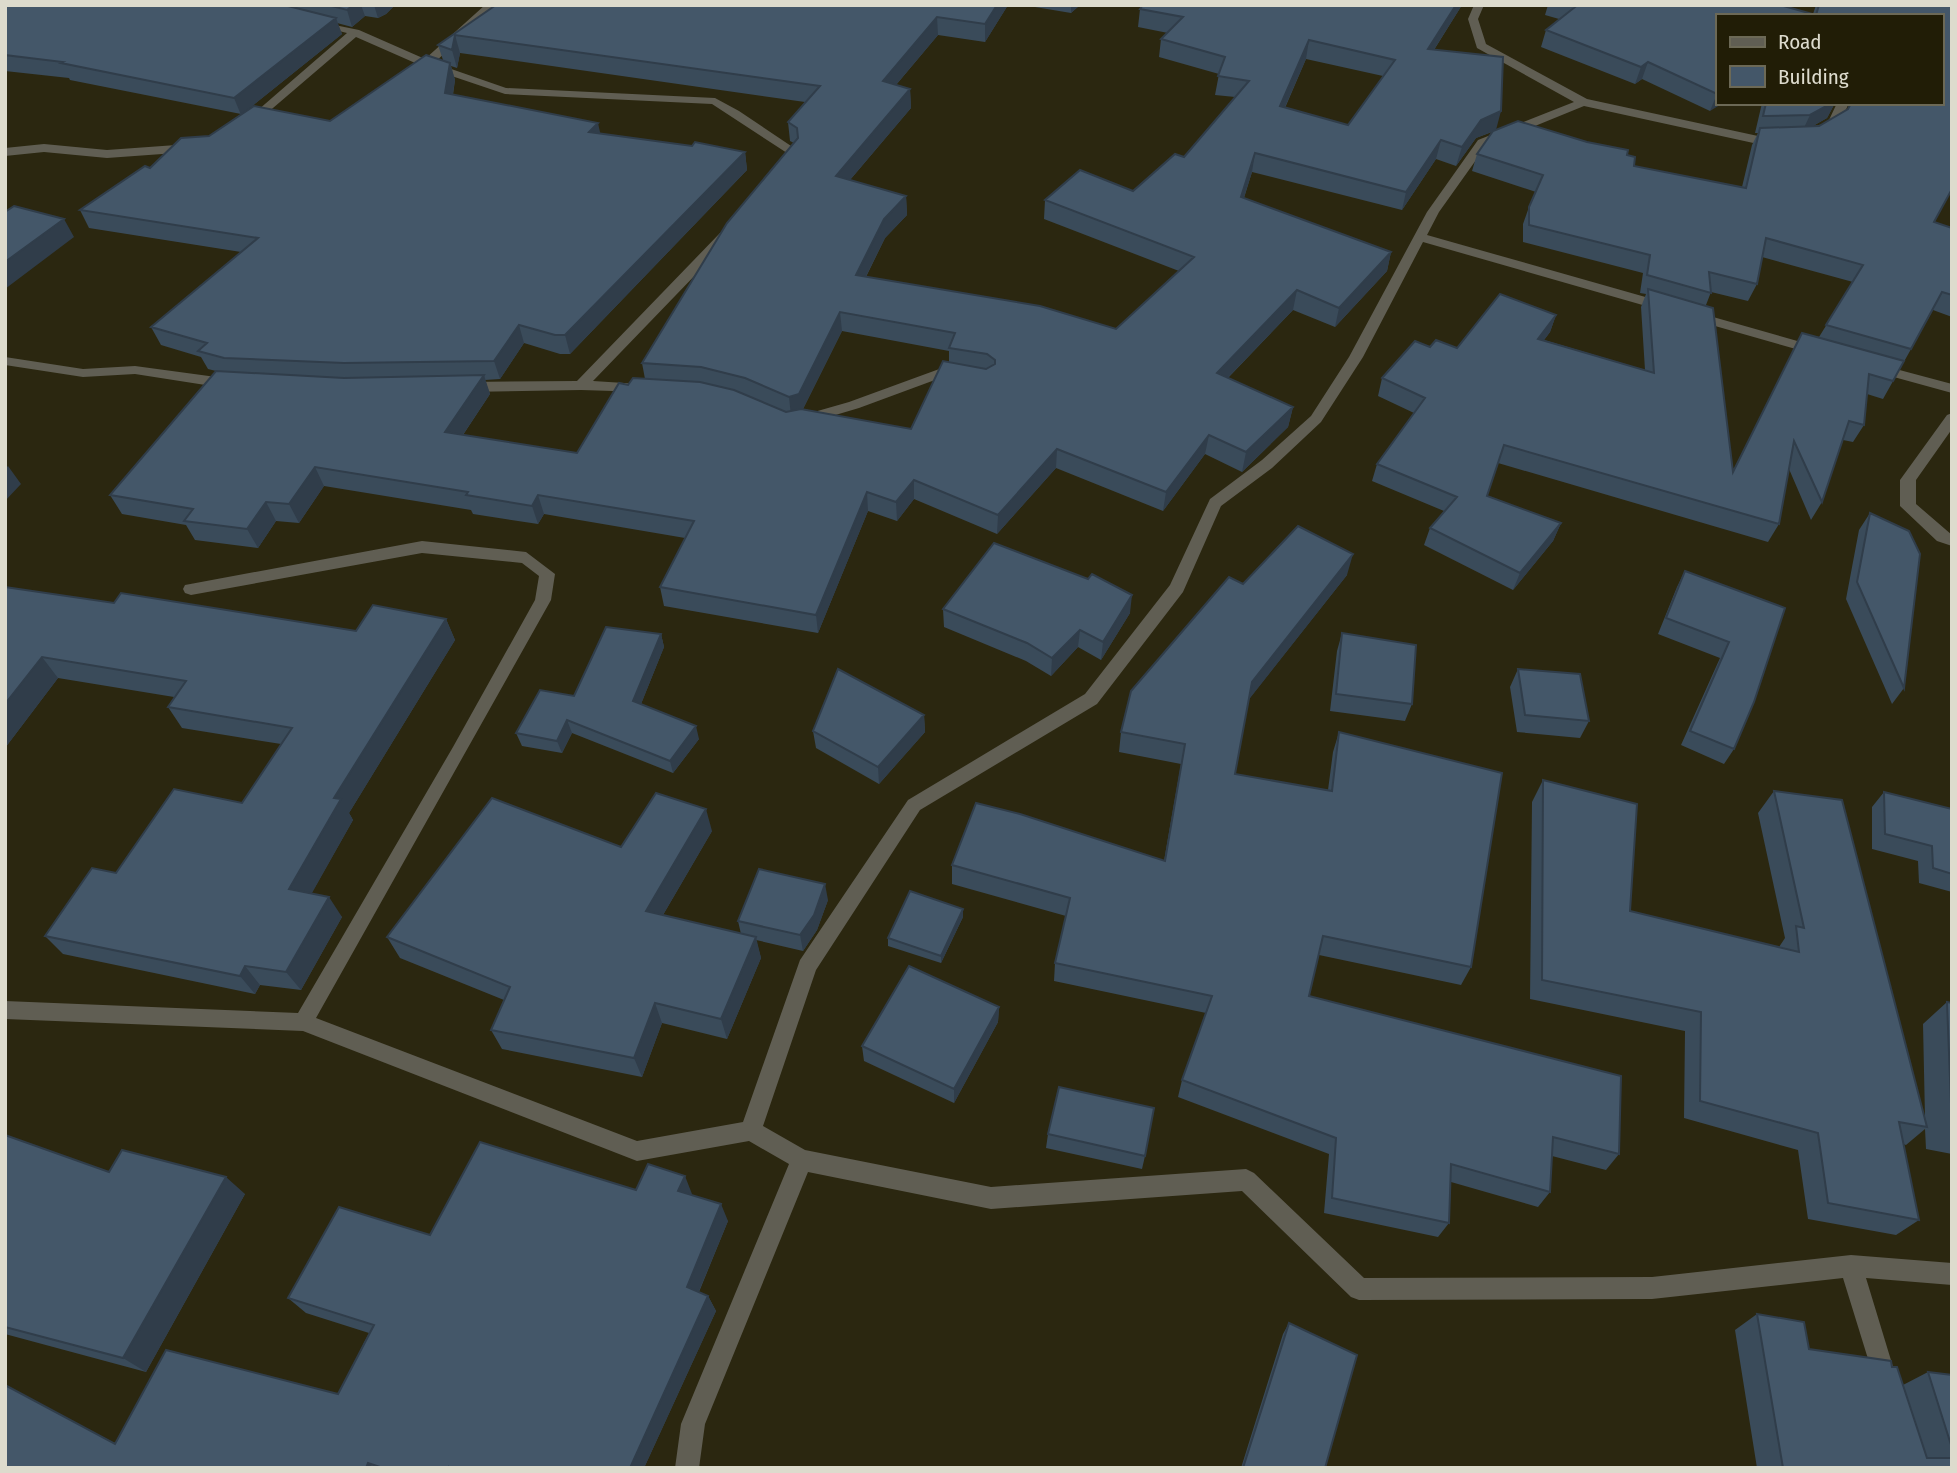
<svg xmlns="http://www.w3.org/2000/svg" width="1957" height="1473" viewBox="0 0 1957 1473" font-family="'Fira Sans Condensed',sans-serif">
	<rect width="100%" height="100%" fill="#2b2710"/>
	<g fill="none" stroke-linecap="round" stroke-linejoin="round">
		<!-- minor -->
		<path fill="#605e53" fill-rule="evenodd" d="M485 5H497L434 63 506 88 715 98 739 111 800 152 786 169H778L776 166 787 153 712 104 505 94 422 66 356 37 253 125 243 123 347 33 315 25V21L359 30 425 59Z
			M1474 5H1484L1478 19 1486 44 1587 99 1758 136 1778 135 1784 139 1778 143 1758 144 1584 106 1486 146 1439 212 1427 235 1670 304V310H1660L1423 242 1363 357 1321 422 1272 468 1221 506 1183 592 1097 704 920 810 816 970 763 1126 805 1150 991 1187 1246 1169 1254 1173 1364 1278 1652 1277 1851 1255 1952 1263V1285L1866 1278 1897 1380 1893 1388 1885 1392 1877 1388 1843 1278 1652 1299 1359 1300 1351 1297 1242 1191 991 1209 808 1172 705 1424 699 1468H675L681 1424 789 1164 749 1141 637 1161 303 1031 5 1019V1001L298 1013 453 747 535 600 539 576 522 563 422 553 191 595 185 593 183 589 185 585 422 541 526 552 555 574 551 600 316 1018 637 1141 743 1122 800 960 908 800 1085 694 1170 585 1210 499 1262 460 1311 416 1349 357 1427 212 1478 140 1574 102 1477 48 1468 19Z
			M1837 103H1849C1842 118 1836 133 1818 132L1816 129 1829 120Z
			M44 144 107 150 190 144 196 148 190 152 107 158 44 152 5 156V148Z
			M725 232 730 233V239L593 381 640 384 647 389 645 392 581 390 465 392 458 387 465 382 577 381 720 233Z
			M1692 311 1822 348 1824 351 1817 355 1687 318 1685 315Z
			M5 357 83 369 135 366 231 379 238 384 231 389 135 374 83 377 5 365Z
			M1877 364 1952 384V393L1872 371 1870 368Z
			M942 368 963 372 965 375 958 379 943 377 859 408 805 424 798 419 800 416 849 402Z
			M1952 413V429L1916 480V504L1952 535V546L1937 541 1900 506V480L1947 415Z"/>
	</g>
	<!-- wall -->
	<path fill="#3a4b5a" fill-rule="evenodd" d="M5 5H395L386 14 378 18 365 16 352 27 337 23 342 34 246 111 330 121 443 60 438 45 496 5H1008L985 42 938 35 896 85 910 89 911 108 850 180 906 196 907 215 885 238 866 277 1116 329 1179 271 1044 219 1045 200 1133 191 1184 157 1235 97 1215 95 1219 74 1159 57 1161 39 1168 33 1138 27 1140 9 1462 5 1434 50 1496 130 1627 155 1634 166 1742 187 1752 145 1758 133H1755L1762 103H1835L1827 118 1813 126 1941 103 1717 16V103L1710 111 1642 79 1635 84 1541 47 1546 30 1559 19 1545 15 1548 5H1780L1813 14 1816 5H1952L1934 222 1952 228V317L1933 310 1883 399 1867 394 1864 425 1853 442 1843 440 1822 502 1811 520 1789 469 1779 524 1768 542 1498 463 1487 496 1561 523 1553 541 1513 590 1424 545 1430 528 1444 511 1372 481 1377 464 1414 413 1378 396 1382 378 1430 347 1457 348 1556 315 1550 332 1544 340 1645 370 1641 307 1646 294 1640 293 1643 273 1523 242V224L1529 207 1536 192 1472 171 1477 154 1492 132 1476 138 1456 166 1436 159 1402 210 1252 172 1244 198 1391 252 1387 271 1335 327 1293 310 1228 378 1293 407 1288 427 1242 472 1205 454 1163 511 1056 468 997 534 914 499 897 521 868 511 818 633 664 606 660 587 685 538 544 514 538 524 473 514 471 510 324 486 299 523 276 521 258 548 195 540 186 525 122 514 110 495 216 371 208 369 201 357 161 345 151 327 241 252 89 228 80 210 150 168 209 136 241 114 70 80 69 78 5 71ZM460 53 805 102 788 122 790 141 794 143 642 363 645 379 628 385 577 453 463 435 490 394 485 380 500 379 524 343 560 354H570L747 170 745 152 692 146 601 134 453 95 455 80 451 66 457 68ZM1306 59 1383 76 1348 125 1285 108ZM1762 257 1853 282 1819 337 1802 333 1733 471 1706 305 1711 292 1748 301 1757 284ZM842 331 949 351V362L911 429 803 409Z
		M1023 5H1080L1071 13Z
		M1870 513 1904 688 1892 704 1846 599 1859 530Z
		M1685 571 1785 608 1734 749 1724 764 1681 745 1720 658 1658 634 1677 587Z
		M1347 575 1248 700 1235 774 1328 790 1333 752 1339 732 1471 967 1461 985 1319 955 1309 996 1619 1154 1606 1170 1552 1156 1550 1192 1538 1207 1451 1182 1449 1223 1438 1237 1324 1213 1329 1154 1178 1097 1182 1080 1206 1013 1054 981 1055 963 1066 916 952 884V865L1164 861 1181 764 1119 752 1121 732 1243 584Z
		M5 587 114 603 356 631 446 619 455 640 349 813 353 820 311 894 342 917 301 990 260 985 255 994 63 954 45 936 116 873 242 803 281 744 182 728 168 707 174 697 58 678 5 748Z
		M943 609 1130 613 1101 660 1078 647 1051 676 1026 661 944 627Z
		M1342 633 1412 704 1405 721 1330 711 1337 651Z
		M661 634 664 647 641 704 699 739 673 773 572 733 562 753 522 746 516 733 574 696Z
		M1518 669 1589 721 1580 738 1517 732 1510 687Z
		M924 715 925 732 879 784 816 748 813 731Z
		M1543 780 1630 911 1779 947 1785 938 1758 813 1774 791 1925 1118 1923 1024 1947 1002 1952 1003V1154L1926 1149 1925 1129 1906 1145 1903 1144 1919 1220 1896 1235 1808 1219 1798 1150 1684 1118 1685 1031 1530 999 1532 802Z
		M1884 792 1952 809V892L1919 883 1918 861 1872 849V807Z
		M712 831 663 915 741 934 738 921 828 900 817 930 803 951 756 940 761 958 727 1039 662 1023 642 1077 502 1049 491 1030 504 1000 400 958 387 937 621 847Z
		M963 917 941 963 888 946V938Z
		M999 1007 998 1022 954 1103 864 1061 862 1046Z
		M1048 1134 1145 1156 1142 1169 1046 1148Z
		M5 1135 109 1172 245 1194 146 1372 5 1334Z
		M636 1190 692 1194V1195L728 1221 699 1292 708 1296 716 1311 644 1468H5V1385L116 1444 338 1394 369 1333 306 1313 288 1298 430 1235Z
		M1757 1314 1809 1349 1892 1367 1903 1385 1928 1372 1952 1375V1468H1757L1735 1330Z
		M1289 1323 1325 1468H1241L1283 1334Z"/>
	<!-- shaded-wall -->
	<path fill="#303d4a" d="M353 5H361L365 16 352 27 347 10Z
		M374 5H395L386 14 378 18Z
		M997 5H1008L985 42V24Z
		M1071 5H1080L1071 13Z
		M1456 5H1462L1423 67 1428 49Z
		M937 17 938 35 884 99 883 81Z
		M336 18 342 34 241 115 234 98Z
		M455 35 460 53 457 68 452 50Z
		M1309 40 1306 59 1277 125 1280 106Z
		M1648 62 1642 79 1635 84 1641 67Z
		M450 63 455 80 450 111 445 93Z
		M910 89 911 108 838 194 836 176Z
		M1717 94V103H1723L1710 111Z
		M1832 103H1835L1827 118 1802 132 1810 115Z
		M1501 111 1496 130 1476 138 1456 166 1462 147 1481 120Z
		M598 123 602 141 589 132Z
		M1441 140 1436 159 1402 210 1406 192Z
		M745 152 747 170 570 354 565 335Z
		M1255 153 1252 172 1238 216 1241 197Z
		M906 196 907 215 885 238 857 294 856 275 884 219Z
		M64 219 74 237 5 289V262Z
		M1391 252 1387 271 1335 327 1339 308Z
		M1297 290 1293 310 1214 392 1217 373Z
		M840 312 842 331 801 413 791 416 789 397Z
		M1556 315 1550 332 1532 356 1538 339Z
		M519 325 524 343 500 379 494 361Z
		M484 375 490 394 452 451 445 432Z
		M1293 407 1288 427 1242 472 1246 452Z
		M1209 435 1205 454 1163 511 1166 492Z
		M1057 449 1056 468 997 534 998 515Z
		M8 466 21 484 5 501V469Z
		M315 467 324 486 299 523 289 504Z
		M914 480V499L897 521 896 502Z
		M867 492 868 511 818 633 816 615Z
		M538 495 544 514 538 524 532 506Z
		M266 502 276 521 258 548 247 529Z
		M1561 523 1553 541 1513 590 1520 573Z
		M1353 554 1347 575 1247 702 1252 682Z
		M1132 595 1130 613 1101 660 1103 642Z
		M446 619 455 640 349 813 353 820 303 909 289 889 334 798Z
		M1080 630 1078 647 1051 676 1052 658Z
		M661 634 664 647 637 714 633 701Z
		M42 657 58 678 5 748V704Z
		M924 715 925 732 879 784 878 767Z
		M567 720 572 733 562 753 557 741Z
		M696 726 699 739 673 773 670 761Z
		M706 809 712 831 653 932 646 911Z
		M825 884 828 900 817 930 803 951 800 935Z
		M329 897 342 917 301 990 286 972Z
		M963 909V917L941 963V956Z
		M756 937 761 958 727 1039 721 1019Z
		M245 966 260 985 255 994 240 976Z
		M655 1003 662 1023 642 1077 634 1058Z
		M999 1007 998 1022 954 1103V1089Z
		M685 1176 692 1194 686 1208 678 1191Z
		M226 1177 245 1194 146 1372 123 1358Z
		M721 1204 728 1221 694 1303 687 1287Z
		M708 1296 716 1311 644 1468H630Z
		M5 1385 139 1456 115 1444Z
		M368 1463 375 1468H366Z"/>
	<!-- building -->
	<path fill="#445769" stroke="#303d4a" stroke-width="2" fill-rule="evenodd" d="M5 5H284L336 18 234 98 61 63 63 62 5 55Z
		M328 5H353L347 10Z
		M496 5H997L985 24 937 17 883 81 910 89 836 176 906 196 884 219 856 275 1040 306 1116 329 1194 257 1045 200 1080 170 1133 191 1175 154 1184 157 1249 81 1218 76 1225 57 1161 39 1183 17 1140 9 1143 5H1456L1428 49 1503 57 1501 111 1481 120 1462 147 1441 140 1406 192 1255 153 1241 197 1391 252 1339 308 1297 290 1217 373 1293 407 1246 452 1209 435 1166 492 1057 449 998 515 914 480 896 502 867 492 816 615 660 587 694 521 538 495 532 506 466 495 468 492 315 467 289 504 266 502 247 529 184 521 193 509 110 495 216 371 344 378 484 375 445 432 577 453 619 383 628 385 633 378 700 382 734 390 786 412 801 409 911 429 943 361 986 369 995 364V360L987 354 949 348 955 333 840 312 799 394 789 397 745 378 701 367 642 363 727 223 798 138 797 128 788 122 820 86 455 35 452 50 438 45ZM1309 40 1395 60 1348 125 1280 106Z
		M1571 5H1780L1816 15 1819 5H1952V189L1934 222 1952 228V295L1942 292 1911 349 1826 325 1863 265 1766 238 1757 284 1709 272 1711 293 1647 275 1650 255 1529 225V207L1543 175 1477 154 1493 131 1518 121 1587 142 1628 150 1627 155 1635 157 1634 166 1746 188 1760 128 1819 126 1848 109 1851 103H1941V16H1717V94L1648 62 1641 67 1546 30 1575 7Z
		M426 55 450 63 445 93 598 123 589 132 692 146 695 142 745 152 565 335H555L519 325 494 361 344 363 224 358 198 351 207 343 151 327 258 238 80 210 145 166 150 168 181 138 209 136 254 106 330 121Z
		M1766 103H1832L1810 115 1766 116H1763Z
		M14 206 64 219 5 262V212Z
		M1648 289 1713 308 1733 472 1802 333 1904 361 1893 381 1869 374 1864 425 1849 421 1822 502 1794 441 1779 524 1504 445 1487 496 1561 523 1520 573 1430 528 1457 497 1377 464 1425 398 1382 378 1415 341 1430 347 1436 340 1457 348 1500 294 1556 315 1538 339 1654 373Z
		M1870 513 1909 531 1920 554 1904 688 1857 582Z
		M1298 526 1353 554 1252 682 1235 774 1332 791 1339 732 1502 773 1471 967 1323 936 1309 996 1621 1076 1619 1154 1553 1137 1550 1192 1451 1164 1449 1223 1332 1198 1336 1138 1182 1080 1212 996 1055 963 1070 898 952 865 976 803 1020 814 1165 861 1185 744 1121 732 1131 691 1229 577 1243 584Z
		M994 543 1088 579 1092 574 1132 595 1103 642 1080 630 1052 658 1027 643 943 609Z
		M1685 571 1785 608 1754 702 1734 749 1690 731 1729 642 1666 618Z
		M5 587 114 603 121 593 356 631 373 605 446 619 334 798 341 799 289 889 329 897 286 972 245 966 240 976 45 936 92 868 116 873 174 789 242 803 292 728 168 707 186 681 42 657 5 704Z
		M606 627 661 634 633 701 696 726 670 761 567 720 557 741 516 733 540 690 574 696Z
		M1342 633 1416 645 1412 704 1336 694Z
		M838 669 924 715 878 767 813 731Z
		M1518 669 1580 674 1589 721 1525 715Z
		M1543 780 1637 804 1630 911 1799 952 1796 926 1804 928 1774 791 1842 800 1927 1127 1899 1122 1919 1220 1828 1203 1818 1133 1700 1101 1701 1012 1542 980Z
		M1884 792 1952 809V874L1933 868 1932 846 1885 834Z
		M656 793 706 809 646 911 756 937 721 1019 655 1003 634 1058 491 1030 510 987 387 937 492 798 621 847Z
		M759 869 825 884 814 915 800 935 738 921Z
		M910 891 963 909 941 956 888 938Z
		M909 966 999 1007 954 1089 862 1046Z
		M1947 1002 1952 1003V1129Z
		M1059 1087 1154 1108 1145 1156 1048 1134Z
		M5 1135 109 1172 122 1150 226 1177 123 1358 5 1327Z
		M480 1142 636 1190 648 1164 685 1176 678 1191 721 1204 687 1287 708 1296 630 1468H451L449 1467V1468H383L368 1463 366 1468H5V1385L115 1444 166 1350 338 1394 374 1325 288 1298 339 1207 430 1235Z
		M1757 1314 1804 1322 1809 1349 1891 1361 1892 1367H1897L1927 1458H1952V1468H1783Z
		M1289 1323 1357 1355 1325 1468H1243Z
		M1928 1372 1952 1375V1448Z"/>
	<!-- border -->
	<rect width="1957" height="1473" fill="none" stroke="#dddbcd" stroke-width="14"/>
	<!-- legend -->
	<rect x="1716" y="14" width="228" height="91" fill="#211d06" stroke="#6c6956" stroke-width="2"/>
	<rect x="1730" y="37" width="35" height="10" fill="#605e53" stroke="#6c6956" stroke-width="2"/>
	<text x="1778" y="49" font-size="21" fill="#dddbcd">Road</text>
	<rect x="1730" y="66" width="35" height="21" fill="#445769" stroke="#6c6956" stroke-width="2"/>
	<text x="1778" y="84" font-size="21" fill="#dddbcd">Building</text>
</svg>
